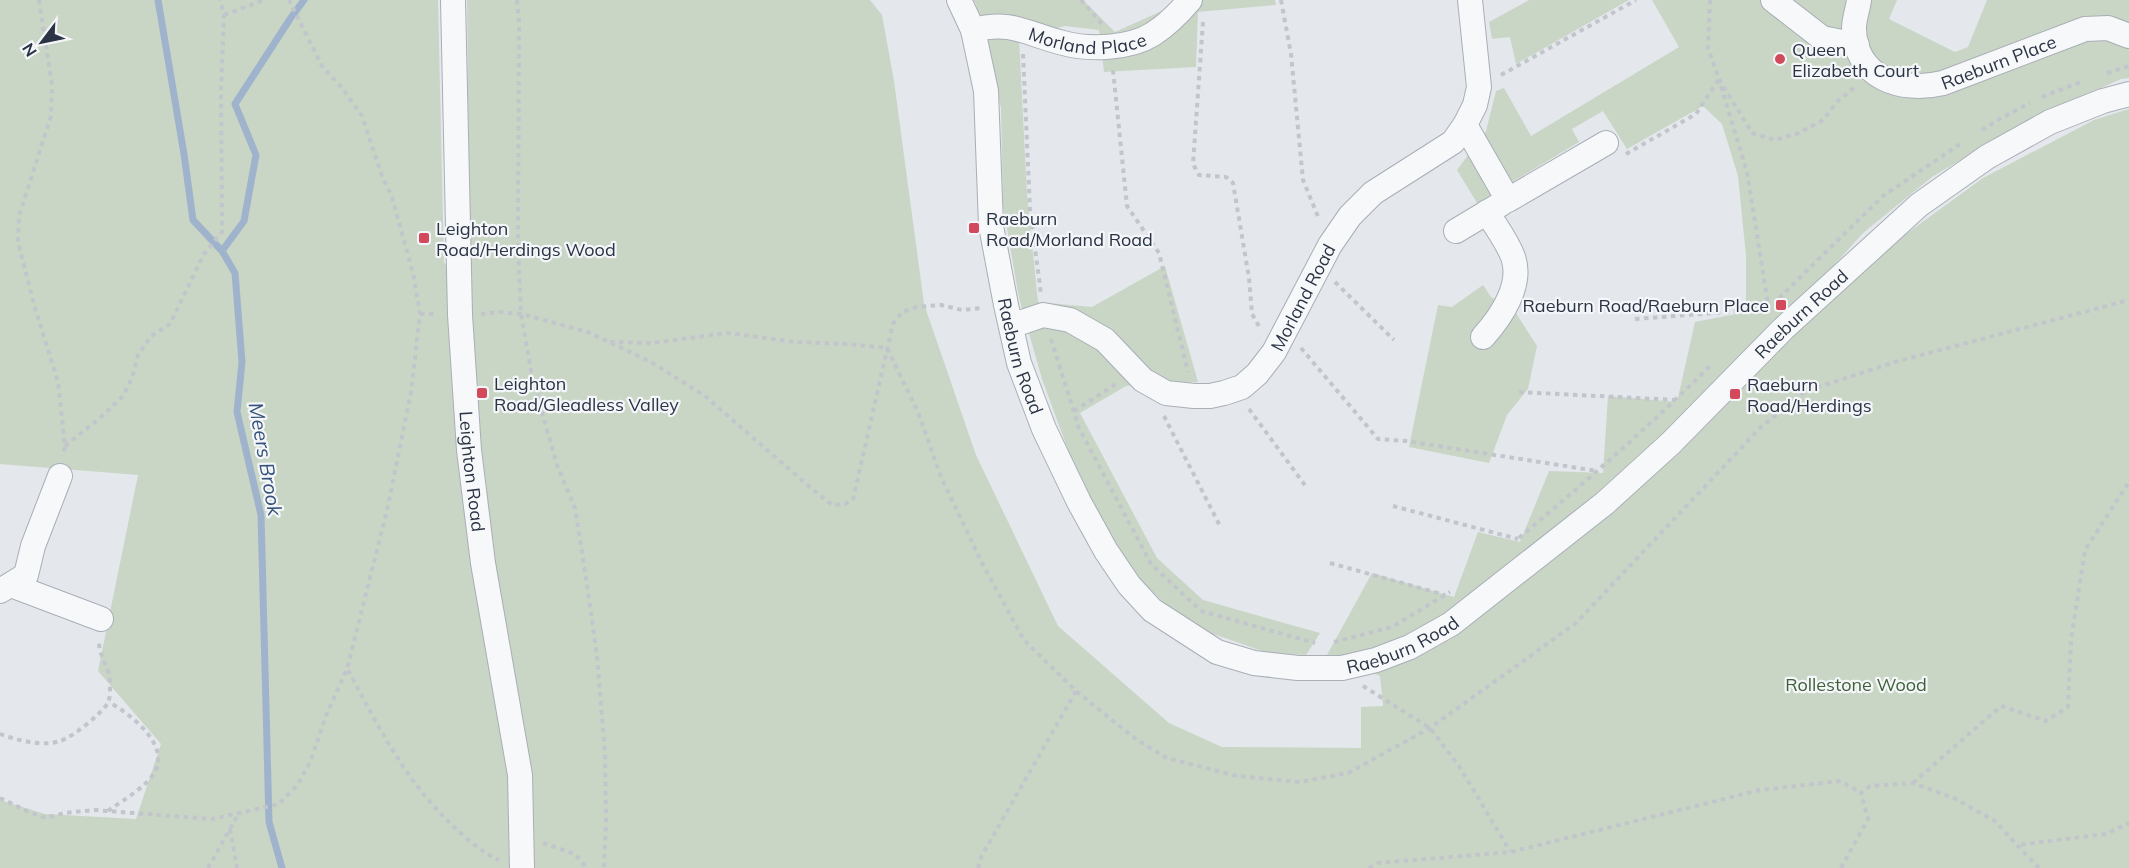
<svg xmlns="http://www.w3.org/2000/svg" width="2129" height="868" viewBox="0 0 2129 868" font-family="Mulish,sans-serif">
	<rect width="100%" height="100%" fill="#e4e7ec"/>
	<!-- green -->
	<path fill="#c9d6c5" d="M0 0H438L444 263 470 276 467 0H870L882 15 894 81 924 304 976 455 1058 626 1169 723 1222 747 1361 748V707L1383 706 1380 676 1327 655 1372 573 1454 597 1478 532 1520 542 1549 471 1603 473 1608 396 1677 402 1695 322 1746 312V256L1738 176 1722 124 1703 106 1627 149 1603 111 1572 129 1579 142 1477 203 1457 170 1486 131 1496 91 1504 88 1531 136 1679 47 1652 0H1897L1889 19 1955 52 1968 47 1987 0H2129V78L2121 79 2020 124 1932 177 1863 233 1827 273 1895 242 1983 178 2094 120 2129 109V868H0V800L45 814 136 819 161 744 98 671 138 475 0 464Z
		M973 0H1083L1115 32 1186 0H1275L1276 5 1198 12 1196 67 1104 72 1099 30 1065 26 1019 38 1027 195 1038 302 1092 307 1165 266 1198 382 1126 386 1080 413 1157 558 1203 600 1320 633 1306 655 1268 653 1199 629 1168 607 1142 581 1119 551 1075 469 1042 379 1019 298 1003 205 1001 108 976 4Z
		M1529 0H1629L1516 64 1510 37 1492 39 1489 22Z
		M1483 285 1491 297 1514 310 1537 346 1528 389 1507 415 1489 463 1409 447 1438 305 1452 307Z"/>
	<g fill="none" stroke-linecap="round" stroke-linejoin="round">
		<!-- stream -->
		<path stroke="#9fb4cc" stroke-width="7" d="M158 0 184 154 193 220 222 251 235 273 242 362 237 412 261 515 269 822 282 868
			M222 251 244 221 256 155 235 104 290 19 304 0"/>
		<!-- minor casing -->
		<g stroke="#a9aeb7" stroke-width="26">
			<g id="minor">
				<path id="s1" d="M453 0 460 315 469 450 483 563 520 775 522 868"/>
				<path id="s2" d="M959 0 973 30 986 91 991 226 1006 305 1019 363 1044 429 1079 502 1106 551 1129 585 1152 610 1217 652 1254 663 1298 668H1342L1376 660 1410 647 1451 624 1605 503 1671 443 1783 329 1919 205 1987 157 2050 122 2103 101 2129 94"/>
				<path d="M1773 0 1822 38 1857 45"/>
				<path id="s3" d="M1859 0C1858 9 1854 19 1854 28 1855 78 1901 93 1943 83L2085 29 2108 28 2129 36"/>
				<path id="s4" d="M973 30C1012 20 1027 34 1063 43 1089 50 1129 49 1153 34 1167 25 1179 13 1190 0"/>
				<path d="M1465 125 1508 200 1606 143"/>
				<path d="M1456 231 1501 204"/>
				<path id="s5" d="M1011 326 1043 315 1070 320 1105 340 1143 380 1166 393 1194 396H1210L1224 393 1242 387 1257 374 1274 352 1330 245 1350 216 1373 193 1453 142 1465 125 1475 105 1479 87 1470 0"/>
				<path d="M1483 337C1501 317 1523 285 1513 257 1507 241 1496 227 1487 212"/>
				<path d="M11 585 101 619"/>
				<path d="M0 591 26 575 33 546 60 476"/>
			</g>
		</g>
		<!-- path -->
		<path stroke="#c2c5cb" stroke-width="4" stroke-dasharray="4.5 4.5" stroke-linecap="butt" d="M39 0 52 85 51 116 19 216 18 242 35 308 58 382 65 446 63 456
			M517 0 519 22 518 248 521 314 533 381 557 465 575 508 586 578 597 656 605 753 606 818 604 868
			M1081 0 1102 24
			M1281 0 1291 54 1303 180 1319 219
			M1710 0 1708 48 1719 79 1752 133 1775 140 1799 133 1823 120 1837 102 1856 86
			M224 15 264 0
			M1203 22 1193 164 1199 175 1226 177 1233 183 1249 278 1252 314 1260 328
			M1023 54 1030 210 1041 294
			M1113 70 1127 206 1159 253 1188 372
			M2107 73 2129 66
			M1501 75 1636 0
			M1721 86 1747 172 1769 310
			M2042 97 2083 81
			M1982 130 2003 117 2030 103
			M1626 154 1696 114 1719 79
			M1335 282 1394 340
			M1779 298 1883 196 1963 142
			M420 314H438
			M481 314 500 312 521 314 588 332 651 362 705 396 811 488 832 505 845 504 853 499 893 324 902 312 917 307 941 305 962 310 983 308
			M1635 319 1768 309
			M1051 339 1079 428 1151 564 1201 611 1315 643
			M610 342 652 343 728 333 795 342 848 344 887 348 918 412 941 477 983 565 1024 640 1076 691 1137 740 1167 758 1237 776 1300 782 1348 773 1430 728 1576 623 1761 427 1806 391 1895 362 2129 300
			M1301 348 1378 439 1406 441 1597 471
			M1519 392 1676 400
			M1249 409 1307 488
			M1074 411 1116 384
			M1164 416 1221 528
			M65 446 100 418 123 396 132 378 138 355 151 336 170 324 204 254 222 232 221 90 224 15 220 0
			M1393 506 1518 539
			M1519 538C1585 482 1649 427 1710 366
			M1330 563 1445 595
			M1334 642 1392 627 1450 592
			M348 670C379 728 406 782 455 828 468 840 483 853 499 860
			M1363 686 1430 728 1459 766 1510 851
			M0 734C17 740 42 747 60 741 73 737 100 715 108 703 110 699 110 690 110 685 111 669 98 656 99 640
			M1913 783 2001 706 2046 721 2068 707 2071 640 2085 550 2129 482
			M0 798 29 812 46 818 64 813 94 810 212 819 279 804 298 784 311 760 327 713 347 669 388 506 411 392 420 314 413 273 392 197 382 176 362 116 342 88 322 66 289 0
			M108 811C123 800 145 788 155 772 170 744 130 714 109 702
			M230 829 237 868
			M543 843 575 854 587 868
			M208 868 239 813
			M978 868 981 857 1076 691
			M1369 868 1378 863 1511 852 1760 790 1841 781 1861 793
			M1841 868 1868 819 1861 793 1870 786 1913 783 1954 798 1995 821 2017 845
			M2039 868 2017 845 2106 834 2129 823"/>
		<!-- minor -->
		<use href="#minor" stroke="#f7f8fa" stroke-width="24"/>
	</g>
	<!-- markers -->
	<g fill="#d1495b" stroke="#f4f6f9" stroke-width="2">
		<circle cx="1780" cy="59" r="6"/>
		<rect x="968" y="222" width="12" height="12" rx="3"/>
		<rect x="418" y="232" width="12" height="12" rx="3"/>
		<rect x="1775" y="299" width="12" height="12" rx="3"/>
		<rect x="476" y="387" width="12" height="12" rx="3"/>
		<rect x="1729" y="388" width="12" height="12" rx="3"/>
	</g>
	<g text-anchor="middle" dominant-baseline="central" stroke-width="4.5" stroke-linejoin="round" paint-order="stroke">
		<!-- street labels -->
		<g font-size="18" fill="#2b3445" stroke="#f4f6f9">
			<text stroke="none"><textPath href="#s4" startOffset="117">Morland Place</textPath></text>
			<text stroke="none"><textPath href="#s3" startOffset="210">Raeburn Place</textPath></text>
			<text stroke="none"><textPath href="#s5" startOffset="370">Morland Road</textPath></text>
			<text stroke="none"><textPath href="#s2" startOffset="1444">Raeburn Road</textPath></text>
			<text stroke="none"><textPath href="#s2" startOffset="364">Raeburn Road</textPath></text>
			<text stroke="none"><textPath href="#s1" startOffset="472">Leighton Road</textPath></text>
			<text stroke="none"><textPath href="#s2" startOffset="922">Raeburn Road</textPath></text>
		</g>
		<!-- poi labels -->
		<g font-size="18" fill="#2b3445" stroke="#f4f6f9" text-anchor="start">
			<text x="1792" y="49">Queen<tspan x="1792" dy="21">Elizabeth Court</tspan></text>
			<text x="986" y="218">Raeburn<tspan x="986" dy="21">Road/Morland Road</tspan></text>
			<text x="436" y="228">Leighton<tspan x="436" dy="21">Road/Herdings Wood</tspan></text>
			<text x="1769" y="305" text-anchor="end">Raeburn Road/Raeburn Place</text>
			<text x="494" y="383">Leighton<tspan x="494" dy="21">Road/Gleadless Valley</tspan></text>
			<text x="1747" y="384">Raeburn<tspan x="1747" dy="21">Road/Herdings</tspan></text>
		</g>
		<!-- park labels -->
		<g font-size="18" fill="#3f6138" stroke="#f4f6f9">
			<text x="1856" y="684">Rollestone Wood</text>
		</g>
		<!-- water labels -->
		<g font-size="20" font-style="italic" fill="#34527a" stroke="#f4f6f9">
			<text transform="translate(266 459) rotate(80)">Meers Brook</text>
		</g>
	</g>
	<!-- north arrow -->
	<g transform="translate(42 42) rotate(238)" stroke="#f4f6f9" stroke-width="4.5" paint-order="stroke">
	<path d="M0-4.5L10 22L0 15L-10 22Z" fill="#2b3445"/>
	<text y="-9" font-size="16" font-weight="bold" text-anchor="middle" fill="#2b3445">N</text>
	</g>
</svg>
